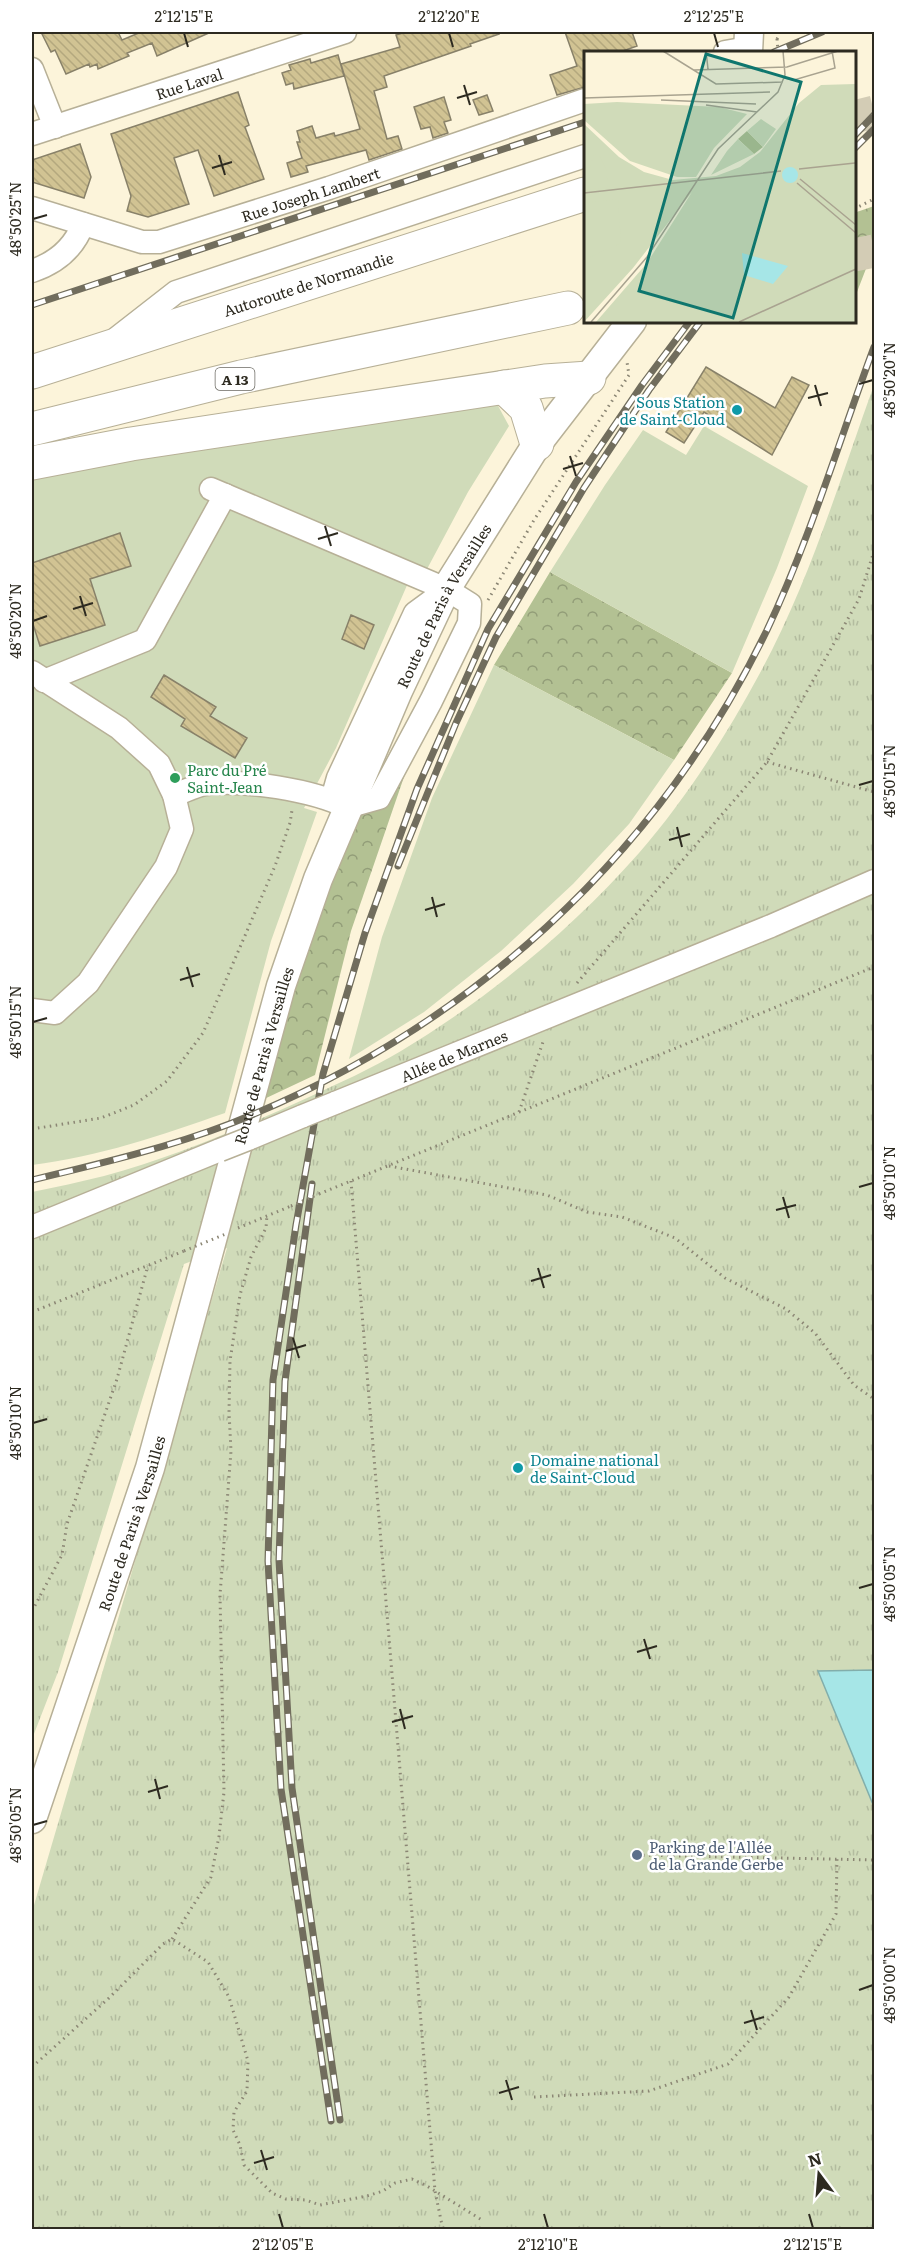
<svg xmlns="http://www.w3.org/2000/svg" width="906" height="2261" viewBox="0 0 906 2261" font-family="Literata,serif">
	<defs>
		<pattern id="forest-crowns" width="20" height="18" patternUnits="userSpaceOnUse" patternTransform="scale(1.5)"><rect width="20" height="18" fill="#b3c193"/><path d="M2 6a3 3 0 1 1 6 0M12 15a3 3 0 1 1 6 0" fill="none" stroke="#929d78"/></pattern>
		<pattern id="park-tufts" width="24" height="20" patternUnits="userSpaceOnUse" patternTransform="scale(1.5)"><rect width="24" height="20" fill="#d0dbb9"/><path d="M3 7l-1-3M5 7V3M7 7l1-3M15 17l-1-3M17 17v-4M19 17l1-3" fill="none" stroke="#b3bc9f"/></pattern>
		<pattern id="building-back-hatch" width="6" height="6" patternUnits="userSpaceOnUse" patternTransform="scale(1.5)"><rect width="6" height="6" fill="#d1c393"/><path d="M-1 5l2 2M0 0l6 6M5-1l2 2" fill="none" stroke="#b4a87e"/></pattern>
	</defs>
	<rect width="100%" height="100%" fill="#fcf4da"/>
	<!-- forest -->
	<path fill="url(#forest-crowns)" d="M874 206V248L857 292 854 291V213Z
		M550 572 732 673 674 760 494 665Z
		M387 772 405 774 351 931 315 1075 262 1100 304 943 352 822Z"/>
	<!-- park -->
	<path fill="url(#park-tufts)" d="M874 385V2229H32V1912L227 1248 184 1264 58 1672 32 1739V1192C56 1187 80 1182 104 1176 174 1157 241 1128 307 1098 339 1083 371 1069 401 1051 489 998 571 930 639 853 686 799 726 736 760 673 809 583 839 482 874 385Z"/>
	<!-- garden -->
	<path fill="#d0dbb9" d="M496 402 509 426 468 492 418 586 408 583 336 748 304 808 317 812 271 941 225 1113C162 1135 98 1157 32 1165V477L249 435Z
		M704 426 808 486 777 568 732 673 550 572 605 485 643 430 686 455Z
		M494 665 674 760 629 824 573 884 501 951 424 1012 349 1059 382 937 432 798Z"/>
	<!-- water -->
	<path fill="#a6e6e7" stroke="#82aeab" stroke-width="1.5" d="M874 1670V1807L818 1671Z"/>
	<!-- building -->
	<path fill="url(#building-back-hatch)" stroke="#888169" stroke-width="1.5" d="M41 32H118L122 40 141 32H211L157 56 152 43 127 53 129 56 98 69 97 64 90 67 89 64 66 74 55 50 51 52Z
		M406 32H498L499 34 470 44 471 46 384 76 387 87 374 91 387 139 398 136 402 149 369 160 366 150 306 166 308 172 291 177 287 163 302 158 297 142H300L297 131 312 126 316 138 334 133 335 136 360 129 341 64 400 47 396 35Z
		M565 32H632L637 46 620 52H585V87L557 95 550 75 577 66Z
		M338 55 344 76 294 89 293 83 286 85 282 73 291 70 289 65 310 59 311 63Z
		M238 92 249 125 245 127 264 179 214 196 198 150 174 158 189 204 148 217 127 211 131 196 111 134Z
		M487 95 493 111 479 115 473 100Z
		M444 97 451 120 444 122 448 133 433 138 430 127 421 129 414 107Z
		M80 144 91 177 84 198 32 182V160Z
		M706 367 775 408 792 377 809 385 772 455 704 412 684 443 666 432Z
		M120 533 131 566 90 579 105 625 40 646 32 621V563Z
		M351 615 374 625 364 649 342 639Z
		M164 675 216 707 210 716 247 738 235 758 181 726 185 719 151 697Z"/>
	<g fill="none" stroke-linecap="round" stroke-linejoin="round">
		<!-- highway-tunnel -->
		<path stroke="#d3ccb5" stroke-width="33" stroke-dasharray="33 16" stroke-linecap="butt" d="M854 117 874 112
			M854 255 874 251"/>
		<!-- minor casing -->
		<g stroke="#b7b097" stroke-width="25">
			<g id="minor">
				<path d="M725 52 748 48"/>
				<path d="M32 69 55 127"/>
				<path id="s1" d="M32 134 345 32"/>
				<path id="s2" d="M32 208 142 242H159L329 188 585 100"/>
				<path d="M32 271C56 263 74 248 83 224"/>
				<path d="M117 338 176 292 585 156"/>
				<path d="M32 672 119 728 159 764 174 795 182 829 166 867 88 983 55 1013 32 1010"/>
				<path d="M44 681 145 640 225 495"/>
				<path d="M174 795C183 792 195 786 205 784 244 779 312 790 347 807L379 798 431 701 469 623 470 604 446 589 211 489"/>
				<path d="M332 799 338 778 415 613 445 591"/>
				<path id="s3" d="M335 1103 771 926 874 881"/>
				<path d="M248 1139 303 1116"/>
				<path d="M32 1227 220 1150"/>
			</g>
		</g>
		<!-- major casing -->
		<g stroke="#b7b097" stroke-width="31">
			<g id="major">
				<path d="M748 52 749 32"/>
				<path id="s4" d="M32 1819 150 1468 281 986 318 879 398 691 446 589 537 444 632 321"/>
			</g>
		</g>
		<!-- highway casing -->
		<g stroke="#b7b097" stroke-width="35">
			<g id="highway">
				<path id="s5" d="M32 372 585 194"/>
				<path d="M504 387 526 408 537 444"/>
				<path d="M32 429 241 377 568 308"/>
				<path d="M32 463 131 444 545 381 589 378"/>
			</g>
		</g>
		<!-- path -->
		<path stroke="#8b8674" stroke-width="3" stroke-dasharray="1.5 4.5" stroke-linecap="butt" d="M777 39 780 32
			M854 209 874 199
			M488 600 534 520 629 375 627 362
			M767 762 874 792
			M577 983 767 762 859 599 874 551
			M519 1112 544 1039
			M32 1129 101 1118 134 1105 167 1081 203 1033 275 866 290 823 292 810
			M389 1166 547 1195 587 1212 622 1217 675 1238 725 1278 786 1309 815 1333 854 1385 874 1399
			M351 1181 435 2191 443 2230
			M319 1194 874 967
			M238 1228 291 1206
			M32 1312 184 1251
			M32 1611 62 1555 67 1524 117 1379 148 1265
			M637 1855 874 1860
			M172 1939 211 1877 219 1836 224 1792 220 1595 231 1451 229 1412 230 1361 240 1295 251 1257 266 1228 267 1215
			M32 2067 108 1999 163 1944 172 1939 208 1962 229 1997 248 2061 247 2091 234 2112 233 2130 240 2145 244 2165 272 2193 286 2199 306 2200 320 2205 367 2196 383 2191 395 2183 412 2179 427 2186 482 2220
			M534 2097 649 2091 728 2064 789 1997 836 1914 837 1859"/>
		<!-- minor -->
		<use href="#minor" stroke="#fff" stroke-width="22"/>
		<!-- major -->
		<use href="#major" stroke="#fff" stroke-width="28"/>
		<!-- highway -->
		<use href="#highway" stroke="#fff" stroke-width="33"/>
		<!-- rail casing -->
		<g stroke="#716d5d" stroke-width="7">
			<path id="rail" d="M774 52 822 32
				M854 136 874 115
				M854 149 874 129
				M32 305 585 122
				M398 866 456 723 496 637 584 488 649 390 701 321
				M32 1180C99 1164 167 1148 232 1123 467 1030 657 858 767 630 810 539 839 441 874 347
				M312 1184 285 1381 279 1560 292 1788 340 2120
				M331 2121 281 1789 268 1561 273 1380 296 1225 323 1074 365 933 417 789 488 629 576 482 642 385 690 321"/>
		</g>
		<!-- rail -->
		<use href="#rail" stroke="#fff" stroke-width="4.5" stroke-dasharray="14" stroke-linecap="butt"/>
		<!-- minor-bridge casing -->
		<g stroke="#b7b097" stroke-width="25" stroke-linecap="butt">
			<path id="minor-bridge" d="M303 1116 335 1103
				M220 1150 248 1139"/>
		</g>
		<!-- path-bridge -->
		<path stroke="#8b8674" stroke-width="3" stroke-dasharray="1.5 4.5" stroke-linecap="butt" d="M777 39 778 52
			M291 1206 319 1194
			M184 1251 228 1233"/>
		<!-- minor-bridge -->
		<use href="#minor-bridge" stroke="#fff" stroke-width="22"/>
	</g>
	<!-- ticks -->
	<path fill="none" stroke="#2d2a20" stroke-width="2" d="M184 33 188 47M449 33 453 47M714 33 718 47M464 85 470 105M457 98 477 92M219 155 225 175M212 168 232 162M33 219 47 215M859 384 873 380M815 385 821 406M808 398 828 393M570 456 576 476M563 469 583 463M325 526 331 546M318 539 338 533M80 596 86 616M73 609 93 603M33 621 47 616M859 785 873 781M677 827 682 847M669 840 690 834M432 897 437 917M425 910 445 904M187 967 193 987M180 980 200 974M33 1022 47 1018M859 1187 873 1183M783 1197 789 1218M776 1210 796 1205M538 1268 544 1288M531 1281 551 1275M293 1338 299 1358M286 1351 306 1345M33 1423 47 1419M859 1588 873 1584M644 1639 650 1659M637 1652 657 1646M400 1709 405 1729M392 1722 413 1716M155 1779 160 1799M148 1792 168 1786M33 1825 47 1821M859 1990 873 1985M751 2010 757 2030M744 2023 764 2017M506 2080 512 2100M499 2093 519 2087M261 2150 267 2170M254 2163 274 2157M279 2214 283 2228M544 2214 548 2228M809 2214 813 2228"/>
	<!-- markers -->
	<g fill="#0f9aa8" stroke="#fff" stroke-width="2">
		<circle cx="737" cy="410" r="6"/>
		<circle cx="518" cy="1468" r="6"/>
	</g>
	<circle fill="#2e9e5b" stroke="#fff" stroke-width="2" cx="175" cy="778" r="6"/>
	<circle fill="#5c6f8a" stroke="#fff" stroke-width="2" cx="637" cy="1855" r="6"/>
	<g text-anchor="middle" dominant-baseline="central" stroke-width="5" stroke-linejoin="round" paint-order="stroke">
		<!-- shield labels -->
		<rect fill="#fff" stroke="#6c6a63" stroke-width="1.5" x="215.5" y="368" width="39" height="22" rx="4.5"/>
		<g font-size="14" font-weight="bold" fill="#2d2a20">
			<text x="235" y="379">A 13</text>
		</g>
		<!-- street labels -->
		<g font-size="15" fill="#2d2a20" stroke="#fff">
			<text stroke="none"><textPath href="#s1" startOffset="165">Rue Laval</textPath></text>
			<text stroke="none"><textPath href="#s2" startOffset="291">Rue Joseph Lambert</textPath></text>
			<text stroke="none"><textPath href="#s5" startOffset="290">Autoroute de Normandie</textPath></text>
			<text stroke="none"><textPath href="#s4" startOffset="1284">Route de Paris à Versailles</textPath></text>
			<text stroke="none"><textPath href="#s3" startOffset="128">Allée de Marnes</textPath></text>
			<text stroke="none"><textPath href="#s4" startOffset="798">Route de Paris à Versailles</textPath></text>
			<text stroke="none"><textPath href="#s4" startOffset="312">Route de Paris à Versailles</textPath></text>
		</g>
		<!-- culture labels -->
		<g font-size="15" fill="#0d838f" stroke="#fff" text-anchor="end">
			<text x="725" y="401">Sous Station<tspan x="725" dy="17">de Saint-Cloud</tspan></text>
			<text x="530" y="1459" text-anchor="start">Domaine national<tspan x="530" dy="17">de Saint-Cloud</tspan></text>
		</g>
		<!-- leisure labels -->
		<g font-size="15" fill="#27864d" stroke="#fff" text-anchor="start">
			<text x="187" y="769">Parc du Pré<tspan x="187" dy="17">Saint-Jean</tspan></text>
		</g>
		<!-- service labels -->
		<g font-size="15" fill="#4e5e75" stroke="#fff" text-anchor="start">
			<text x="649" y="1846">Parking de l'Allée<tspan x="649" dy="17">de la Grande Gerbe</tspan></text>
		</g>
	</g>
	<!-- overview -->
	<g transform="translate(584 51)">
		<rect width="272" height="272" fill="#fcf4da"/>
		<path d="M163 80 179 96 170 103 154 88Z" fill="#b3c193"/>
		<path d="M271 33V271H12L63 212 108 141 49 217 0 271V73L35 106 60 121 89 129 132 125 156 116 176 101 215 52 237 34Z" fill="#d0dbb9"/>
		<path d="M33 51 135 56 163 63 130 97 112 126H93L46 110 0 69V53ZM177 68 192 78 179 96 163 80ZM154 88 170 103 127 124 143 100ZM10 103 15 104 22 118 24 136 0 139V117L6 116ZM34 148 37 192 0 209V152Z" fill="#d0dbb9"/>
		<path d="M198 124a8 8 0 1 1 16 0a8 8 0 1 1-16 0ZM158 202 204 215 189 233 160 224Z" fill="#a6e6e7"/>
		<path fill="none" stroke="#a9a390" stroke-width="1.5" d="M79 0 132 33 199 31M122 0 124 18M110 19 203 16 254 0M200 27 210 29 251 17 248 0M0 47 186 41M77 49 172 53M122 54 173 61M215 118 271 112M216 128 272 174M213 132 272 182M0 142 197 120M7 271 63 206 134 98 194 41 201 24 199 0M155 271 272 218"/>
		<path fill="#0f766e" fill-opacity="0.15" stroke="#0f766e" stroke-width="3" d="M122 3 217 31 149 267 55 240Z"/>
		<rect width="272" height="272" fill="none" stroke="#2d2a20" stroke-width="3"/>
	</g>
	<!-- border -->
	<rect width="906" height="2261" fill="none" stroke="#ffffff" stroke-width="66"/>
	<!-- north arrow -->
	<g transform="translate(819 2174) rotate(344)" stroke="#ffffff" stroke-width="4.5" paint-order="stroke">
	<path d="M0-4.5L10 22L0 15L-10 22Z" fill="#2d2a20"/>
	<text y="-9" font-size="16" font-weight="bold" text-anchor="middle" fill="#2d2a20">N</text>
	</g>
	<rect x="33" y="33" width="840" height="2195" fill="none" stroke="#2d2a20" stroke-width="2"/>
	<g font-size="15" text-anchor="middle" fill="#2d2a20">
		<text x="184" y="22">2°12'15"E</text>
		<text x="449" y="22">2°12'20"E</text>
		<text x="714" y="22">2°12'25"E</text>
		<text transform="translate(16 219) rotate(-90)" y="5">48°50'25"N</text>
		<text transform="translate(890 380) rotate(-90)" y="5">48°50'20"N</text>
		<text transform="translate(16 621) rotate(-90)" y="5">48°50'20"N</text>
		<text transform="translate(890 781) rotate(-90)" y="5">48°50'15"N</text>
		<text transform="translate(16 1022) rotate(-90)" y="5">48°50'15"N</text>
		<text transform="translate(890 1183) rotate(-90)" y="5">48°50'10"N</text>
		<text transform="translate(16 1423) rotate(-90)" y="5">48°50'10"N</text>
		<text transform="translate(890 1584) rotate(-90)" y="5">48°50'05"N</text>
		<text transform="translate(16 1825) rotate(-90)" y="5">48°50'05"N</text>
		<text transform="translate(890 1985) rotate(-90)" y="5">48°50'00"N</text>
		<text x="283" y="2250">2°12'05"E</text>
		<text x="548" y="2250">2°12'10"E</text>
		<text x="813" y="2250">2°12'15"E</text>
	</g>
</svg>
